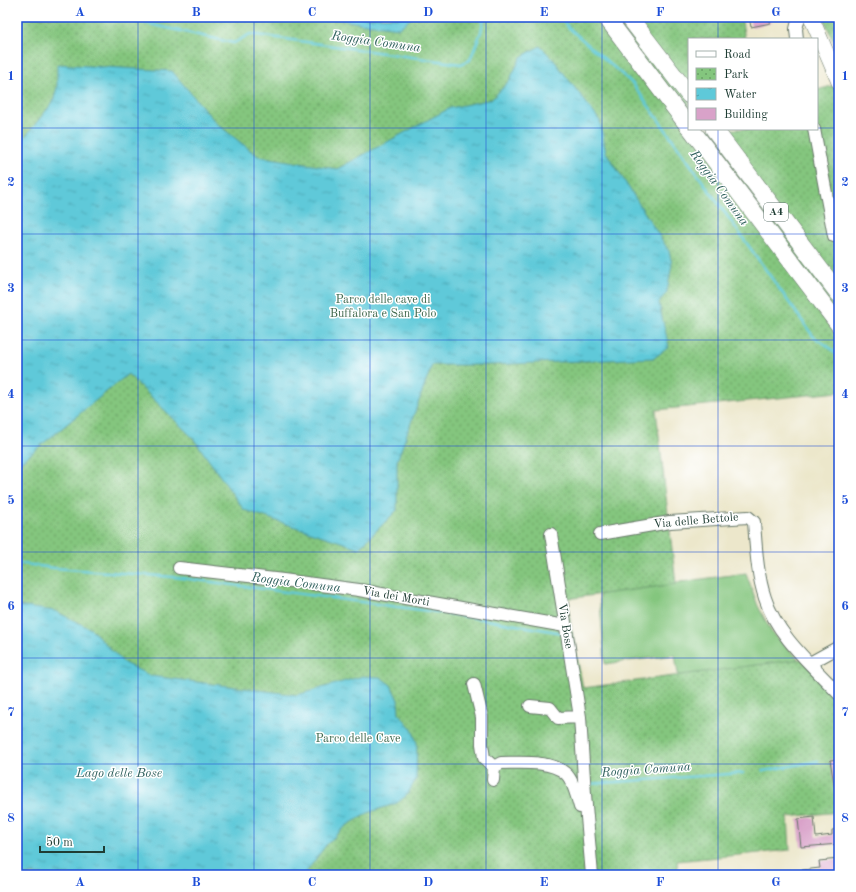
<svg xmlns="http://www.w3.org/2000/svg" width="856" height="892" viewBox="0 0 856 892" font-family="'Old Standard TT',serif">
	<defs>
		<pattern id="park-dots" width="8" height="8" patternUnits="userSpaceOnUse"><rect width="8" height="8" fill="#84c67e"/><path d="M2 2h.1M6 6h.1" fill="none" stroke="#6ba268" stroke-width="1.8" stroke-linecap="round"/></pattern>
		<pattern id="water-ripples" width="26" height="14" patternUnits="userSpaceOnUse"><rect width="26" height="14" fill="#5ec9d9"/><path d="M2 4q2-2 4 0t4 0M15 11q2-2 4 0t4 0" fill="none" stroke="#4da4b1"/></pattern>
	</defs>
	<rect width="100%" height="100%" fill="#fff"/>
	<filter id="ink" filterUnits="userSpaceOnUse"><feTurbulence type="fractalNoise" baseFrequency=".025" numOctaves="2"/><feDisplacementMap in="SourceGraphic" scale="8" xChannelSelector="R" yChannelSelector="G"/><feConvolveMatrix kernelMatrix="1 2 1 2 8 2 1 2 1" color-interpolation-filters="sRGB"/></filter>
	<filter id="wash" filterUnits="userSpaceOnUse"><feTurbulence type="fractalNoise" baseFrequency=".012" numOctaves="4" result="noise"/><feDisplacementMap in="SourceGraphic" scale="16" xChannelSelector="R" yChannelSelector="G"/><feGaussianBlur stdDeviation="0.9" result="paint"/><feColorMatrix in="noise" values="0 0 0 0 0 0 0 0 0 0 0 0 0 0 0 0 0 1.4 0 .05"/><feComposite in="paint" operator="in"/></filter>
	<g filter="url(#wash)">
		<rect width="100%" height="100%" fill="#ece7cb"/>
		<!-- grass -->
		<path fill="#84c67e" stroke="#528259" d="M746 573 758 606 772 633 798 658 785 668 679 680 675 655 605 664 599 593Z"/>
		<!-- park -->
		<path fill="url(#park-dots)" stroke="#528259" d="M17 17H741L745 39H689V129H817V90L839 84V392L656 410 676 584 566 599 583 688 801 659 839 700V812L788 817 790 850 677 861 678 875H17Z
			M823 17H839V54Z"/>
		<!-- water -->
		<path fill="url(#water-ripples)" stroke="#3e8386" d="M322 17H413L399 28 365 24Z
			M540 46 553 59 600 121 606 152 669 251 672 264 667 292 659 302C661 317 666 332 669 347L654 358 488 365H432L397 461V510L359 548 244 510 193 438 128 374 17 465V147L53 102 57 87V64L172 71 217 124 258 156 337 169 450 108 492 99 509 81 521 57Z
			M17 606 55 611 91 629 124 663 151 676 297 695 363 676 380 677 391 685 398 700 399 714 412 729 417 743 416 779 407 795 397 803 368 813 346 826 326 845 304 875H17Z"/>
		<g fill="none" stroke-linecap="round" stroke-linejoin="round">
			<!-- stream -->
			<path stroke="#5ec9d9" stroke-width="2.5" d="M118 17 234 43 250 34 461 64 470 60 481 32 484 17
				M560 17 569 28 633 84 813 336C818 341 825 343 830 348 834 351 836 355 839 359
				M17 563 54 568 174 577 451 614 563 633
				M763 771 818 761
				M588 784 743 773"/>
		</g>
		<g id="blocks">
			<!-- building -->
			<path fill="#d9a2c9" d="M749 17H767L771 23 751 27Z
				M839 759V789L835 790 830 760Z
				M814 817 816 837 832 835V830L839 829V844L801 847 798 819Z
				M839 859V875H802V870L820 868 819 861Z"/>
		</g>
	</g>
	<g filter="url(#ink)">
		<use href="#blocks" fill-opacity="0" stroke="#677869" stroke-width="1"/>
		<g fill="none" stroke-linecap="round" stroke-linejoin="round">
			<!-- minor casing -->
			<g stroke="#677869" stroke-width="14">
				<path id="minor" d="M797 39 796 29 799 17
					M814 129 834 236
					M551 534 580 717 585 794 592 875
					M600 534 670 522 748 517 754 522C756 548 757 574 765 598 777 636 812 665 839 694
					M179 568 283 580 359 590 565 626
					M810 663 839 647
					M474 684 482 717V744L484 758 494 767
					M530 706 550 708 558 718 580 717
					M493 780 494 767 501 763C520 763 550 760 565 773 573 779 577 797 580 807"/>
			</g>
			<!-- major casing -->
			<g stroke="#677869" stroke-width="16">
				<path id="major" d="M811 17 839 82"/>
			</g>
			<!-- highway casing -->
			<g stroke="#677869" stroke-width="18">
				<path id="highway" d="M606 17 689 127
					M629 17 689 95
					M691 129 839 325
					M714 129 839 294"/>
			</g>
			<!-- minor -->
			<use href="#minor" stroke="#fff" stroke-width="12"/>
			<!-- major -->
			<use href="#major" stroke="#fff" stroke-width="15"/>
			<!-- highway -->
			<use href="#highway" stroke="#fff" stroke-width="17"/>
		</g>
	</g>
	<!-- grid -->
	<path fill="none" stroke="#1d4ed8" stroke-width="1" stroke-opacity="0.55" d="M138 17V875M254 17V875M370 17V875M486 17V875M602 17V875M718 17V39M17 128H689M817 128H839M718 129V875M17 234H839M17 340H839M17 446H839M17 552H839M17 658H839M17 764H839"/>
	<g text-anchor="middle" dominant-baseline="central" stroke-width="3" stroke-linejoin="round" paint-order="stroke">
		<!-- shield labels -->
		<rect fill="#fff" stroke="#627771" stroke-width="1" x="764" y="203" width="24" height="18" rx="3"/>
		<g font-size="11" font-weight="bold" fill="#1f3d34">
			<text x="776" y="212">A4</text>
		</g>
		<!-- park labels -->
		<g font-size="12" fill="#3d664a" stroke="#fff">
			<text x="383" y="300">Parco delle cave di<tspan x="383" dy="14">Buffalora e San Polo</tspan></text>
			<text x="358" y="739">Parco delle Cave</text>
		</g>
		<!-- street labels -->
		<g font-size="12" fill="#1f3d34" stroke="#fff">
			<text transform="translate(696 521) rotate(-5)">Via delle Bettole</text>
			<text transform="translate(396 597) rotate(10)">Via dei Morti</text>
			<text transform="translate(565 626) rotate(81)">Via Bose</text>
		</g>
		<!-- water labels -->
		<g font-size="13" font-style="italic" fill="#2f605d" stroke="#fff">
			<text transform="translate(376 42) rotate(8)">Roggia Comuna</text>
			<text transform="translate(719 188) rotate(54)">Roggia Comuna</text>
			<text transform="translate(296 583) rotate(7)">Roggia Comuna</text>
			<text transform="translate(646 770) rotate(-4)">Roggia Comuna</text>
			<text x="119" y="773">Lago delle Bose</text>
		</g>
	</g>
	<!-- margin -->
	<rect width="856" height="892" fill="none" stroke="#fff" stroke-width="44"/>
	<!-- legend -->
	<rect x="688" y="38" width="130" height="92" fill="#ffffff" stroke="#a5b1ae"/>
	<rect x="696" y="51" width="20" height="6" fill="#ffffff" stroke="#a5b1ae"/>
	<text x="724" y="58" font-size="12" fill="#1f3d34">Road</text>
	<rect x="696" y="68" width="20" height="12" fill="url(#park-dots)" stroke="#a5b1ae"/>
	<text x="724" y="78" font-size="12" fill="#1f3d34">Park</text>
	<rect x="696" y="88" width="20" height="12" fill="url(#water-ripples)" stroke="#a5b1ae"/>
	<text x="724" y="98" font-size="12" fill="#1f3d34">Water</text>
	<rect x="696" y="108" width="20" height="12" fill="#d9a2c9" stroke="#a5b1ae"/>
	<text x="724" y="118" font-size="12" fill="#1f3d34">Building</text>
	<!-- scale -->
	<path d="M40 846v6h64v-6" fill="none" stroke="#1f3d34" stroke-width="2"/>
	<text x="46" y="846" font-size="12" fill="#1f3d34" stroke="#ffffff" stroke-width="3" paint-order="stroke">50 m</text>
	<rect x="22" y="22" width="812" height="848" fill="none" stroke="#1d4ed8" stroke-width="1.5"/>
	<g font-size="13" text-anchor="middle" font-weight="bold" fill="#1d4ed8">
		<text x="80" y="16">A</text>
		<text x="196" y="16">B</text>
		<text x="312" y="16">C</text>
		<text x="428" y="16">D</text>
		<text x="544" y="16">E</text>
		<text x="660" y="16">F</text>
		<text x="776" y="16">G</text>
		<text x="11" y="80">1</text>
		<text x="845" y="80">1</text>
		<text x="11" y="186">2</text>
		<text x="845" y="186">2</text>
		<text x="11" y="292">3</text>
		<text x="845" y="292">3</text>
		<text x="11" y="398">4</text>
		<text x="845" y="398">4</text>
		<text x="11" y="504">5</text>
		<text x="845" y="504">5</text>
		<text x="11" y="610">6</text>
		<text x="845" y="610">6</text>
		<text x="11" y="716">7</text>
		<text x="845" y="716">7</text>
		<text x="11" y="822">8</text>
		<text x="845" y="822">8</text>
		<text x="80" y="886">A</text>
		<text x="196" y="886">B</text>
		<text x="312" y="886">C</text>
		<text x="428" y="886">D</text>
		<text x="544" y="886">E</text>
		<text x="660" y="886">F</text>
		<text x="776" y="886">G</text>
	</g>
</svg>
